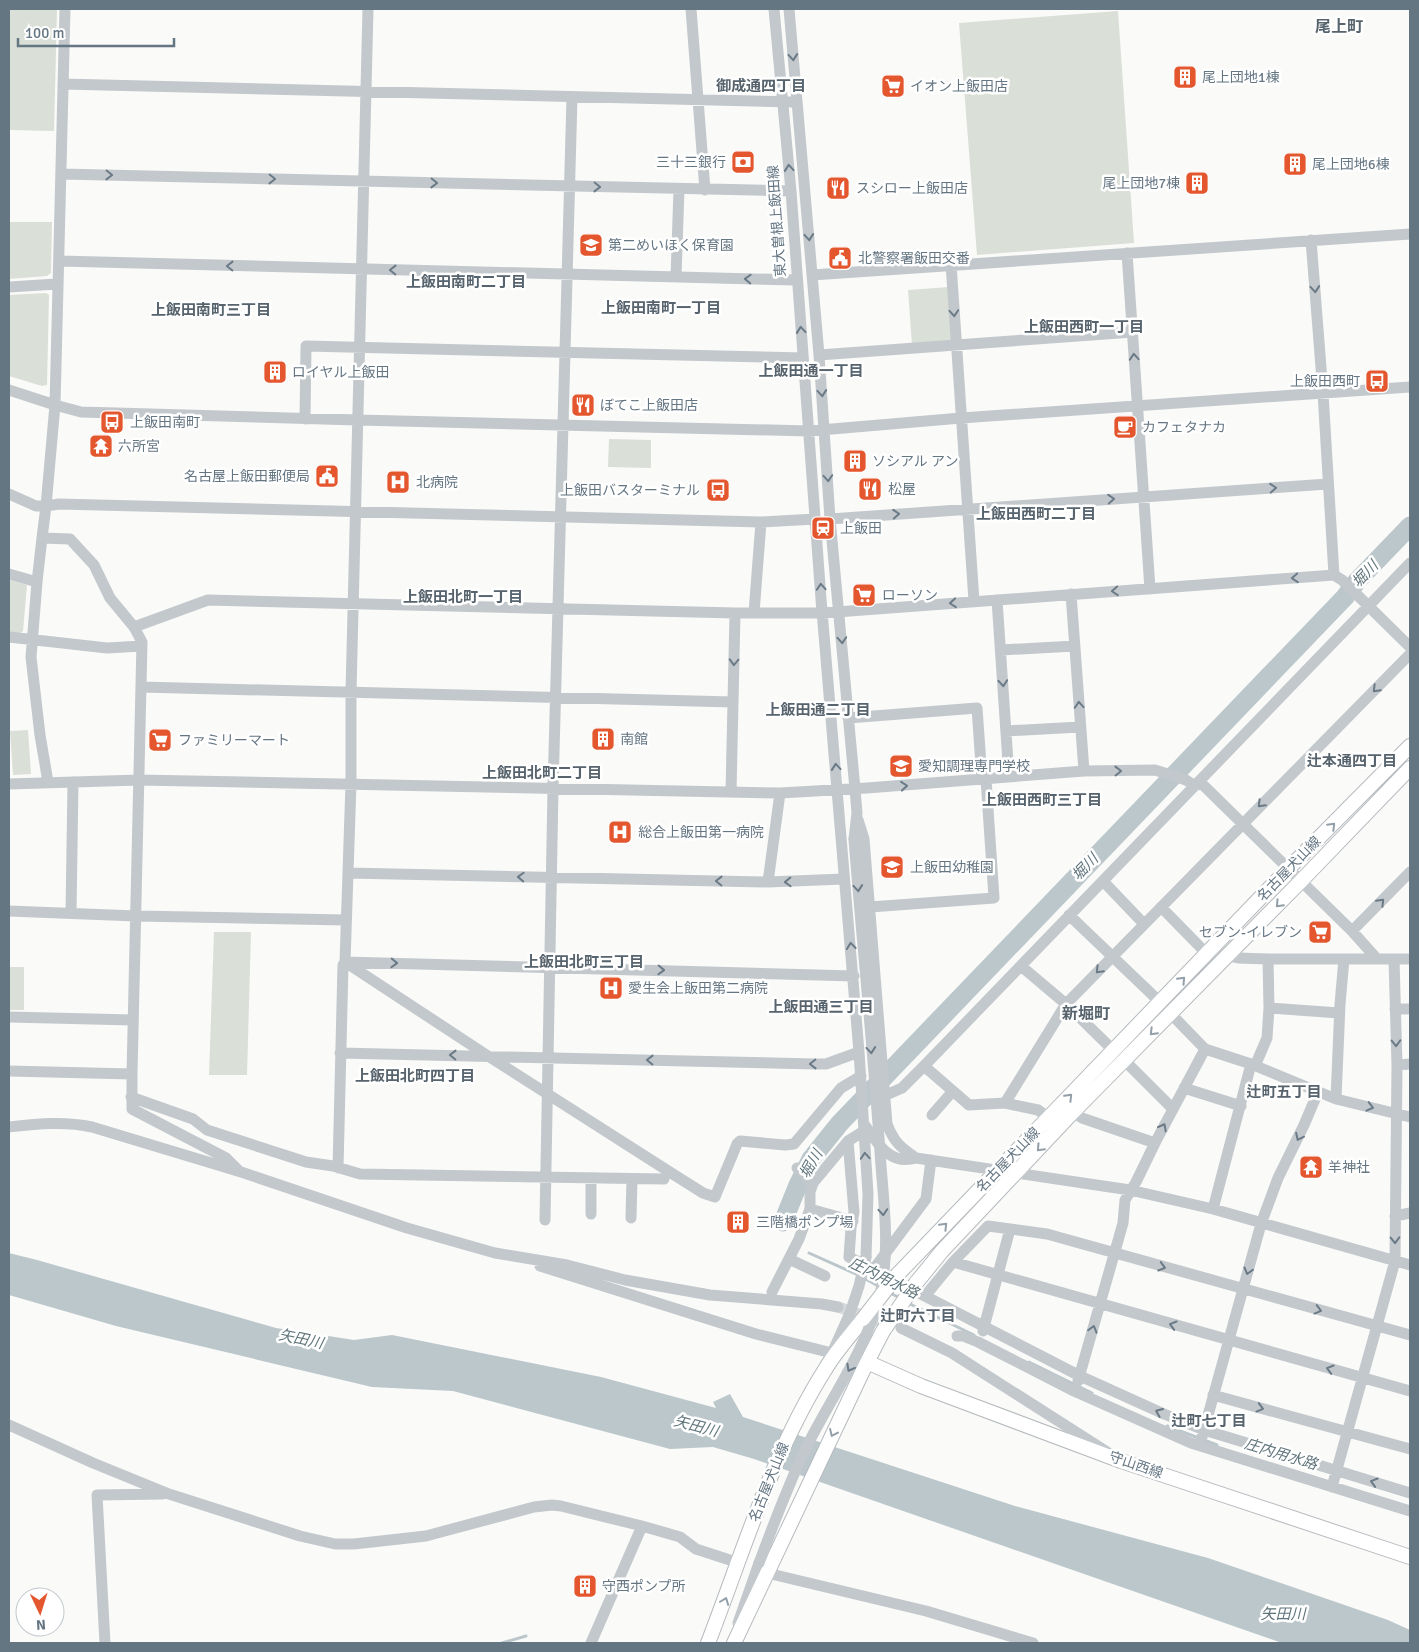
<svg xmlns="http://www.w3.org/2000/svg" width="1419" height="1652" viewBox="0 0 1419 1652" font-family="Signika,'Noto Sans JP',sans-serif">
	<rect width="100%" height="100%" fill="#fafaf8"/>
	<!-- green -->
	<path fill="#dadfd7" d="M9 9H57L54 131 9 130Z
		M1118 11 1134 243 977 255 959 23Z
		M9 222H52L51 273 47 276 9 279Z
		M949 287 953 342 912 345 908 290Z
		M46 293 49 295 47 385 42 386 9 376V295Z
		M609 439 651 440V468L608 467Z
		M9 580 27 585 23 631 18 635 9 634Z
		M28 730 31 774 13 775 10 731Z
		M214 932H251L247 1075H209Z
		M9 967H24V1010H9Z"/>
	<!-- water -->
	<path fill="#bbc7cb" d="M9 1253 37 1260 276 1328 354 1340 392 1335 601 1377 716 1408 713 1402 730 1394 743 1417 1015 1506 1208 1558 1388 1620 1410 1630V1643H1282L754 1459 713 1447 670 1449 453 1391 372 1387 116 1326 9 1295Z"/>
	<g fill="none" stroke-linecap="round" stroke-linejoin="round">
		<!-- stream -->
		<path stroke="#bbc7cb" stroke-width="3" d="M809 1253 858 1275
			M864 1278 878 1286
			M888 1292 900 1298
			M908 1303 974 1335
			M1029 1362 1092 1393
			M1167 1426 1217 1445
			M502 1643 526 1636"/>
		<!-- river -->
		<path stroke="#bbc7cb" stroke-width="19" d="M783 1222 798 1185 811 1159 840 1123 1345 597 1357 581 1410 526"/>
		<!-- minor-tunnel -->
		<path stroke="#d5d9db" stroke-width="11" stroke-dasharray="11 5.5" stroke-linecap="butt" d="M838 1307 895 1326"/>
		<!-- major casing -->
		<g stroke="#b5babe" stroke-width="16">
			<path id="major" d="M898 1274 1288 869 1410 746
				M916 1283 942 1251 1073 1112 1301 881 1410 768
				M867 1362 921 1386 1121 1461 1410 1557
				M708 1643C744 1550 772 1453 826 1368 836 1351 851 1335 863 1319
				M734 1643 867 1362 883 1331"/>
		</g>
		<!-- minor -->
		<path stroke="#c3c8cc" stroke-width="11" d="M65 9 55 405 46 506 59 504 761 522 815 519
			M691 9 705 190
			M774 9 791 191 821 599 859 1052 868 1194 866 1257
			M789 9 819 355 830 519 855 789 857 813 854 839
			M63 84 790 102
			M61 174 791 191
			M1311 240 1323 393 1334 575
			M1127 253 1150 589
			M59 261 796 280
			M951 264 974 601
			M812 275 1410 234
			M676 277 679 189
			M9 287 57 284
			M819 355 1133 332
			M9 390 55 405 81 412 358 420 809 431 961 418 1410 387
			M305 419 306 346 803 358
			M9 494 36 506H46L42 538 70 539 94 565 110 598 134 627 142 642 132 1074V1109L226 1158 239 1171
			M830 519 1328 484
			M9 574 37 582 31 657 40 735 48 782
			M37 582 42 538
			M1071 594 1084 771
			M997 600 1009 777
			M754 613 761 522
			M134 627 208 600 735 613H823L1334 575 1342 580 1410 647
			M9 637 107 648 142 646
			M1001 650 1075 646
			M141 687 733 702
			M848 718 977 708 982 779
			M1006 731 1080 727
			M1199 781 1352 931 1377 959
			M9 784 139 780 780 793 867 788 1084 771 1155 770 1186 780 1195 786
			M731 792 735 613
			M858 820 864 839 887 1124C894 1142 900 1147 916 1158
			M348 873 768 882 844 879
			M1103 881 1144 924
			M768 882 780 793
			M870 907 994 898 986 779
			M1161 907 1207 954
			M9 911 136 916 346 920
			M71 913 73 782
			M1069 915 1161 1003
			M1352 931 1410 872
			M1229 956 1238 958 1268 959H1410
			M345 962 488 1056 676 1176 703 1193 715 1197 737 1144 740 1141 785 1145 794 1144 841 1088 861 1076
			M345 962 854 976
			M1021 966 1066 1004 1114 1051
			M1269 1008 1339 1013
			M1395 1009H1410
			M1171 1014 1205 1049 1251 1064 1336 1099 1410 1117
			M9 1017 133 1020
			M340 1053 816 1064H826L859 1052
			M1125 1061 1173 1109
			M1397 1065 1410 1064
			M924 1066 969 1105 1005 1103 1038 1110 1049 1118
			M1255 1066 1267 1038 1269 1008 1268 959
			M9 1071 132 1074
			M1184 1088 1241 1106
			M884 1096 902 1088 924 1066 1410 563
			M131 1097 193 1119 207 1130 306 1162 333 1166 360 1174 664 1179
			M1336 1099 1340 1004 1344 959
			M1005 1103 1066 1004 1410 654
			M1073 1112 1082 1118 1155 1143
			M932 1115 952 1092
			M864 1124C877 1142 889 1166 916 1158L1130 1190 1213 1209 1410 1265
			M9 1127C37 1124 64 1121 92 1127L241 1172 407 1228 495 1253 567 1265 625 1280 710 1295 822 1304 838 1307
			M848 1141 854 1212 851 1228 849 1257 1080 1376 1164 1414 1204 1430 1410 1493
			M338 1168 343 965 345 962 351 783V692L368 9
			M797 1168 813 1183
			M591 1179V1214
			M810 1209 853 1221
			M1213 1209 1251 1064
			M1395 1216 1410 1213
			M631 1218 632 1179
			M545 1220 553 789 572 97
			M789 1259 825 1276
			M953 1262 1410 1391
			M540 1266 756 1334 832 1353
			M873 1270 926 1199 931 1160
			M772 1292 799 1239 810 1209V1192L813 1183 848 1141 864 1131
			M925 1296 953 1262 988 1226 1047 1234 1410 1335
			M901 1328 952 1353 1107 1452
			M983 1331 1010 1229
			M957 1336H963L978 1342 1074 1391 1191 1443 1410 1511
			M833 1351 850 1313
			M1078 1381 1123 1223 1125 1200 1136 1182 1155 1143 1205 1049
			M1213 1395 1410 1449
			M9 1425 93 1463 169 1494 300 1536 335 1544H354L426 1536 534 1507 552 1505 561 1506 642 1526 680 1537 696 1549 739 1563
			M1202 1437 1261 1224 1278 1178 1304 1125 1318 1092
			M1332 1487 1395 1261 1397 1065 1394 959
			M767 1573 926 1611 1033 1643
			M738 1623 759 1563
			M105 1643 97 1495 163 1494
			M591 1643 642 1526"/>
		<!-- major -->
		<use href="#major" stroke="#fff" stroke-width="14"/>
		<!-- major-bridge casing -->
		<g stroke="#b5babe" stroke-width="16" stroke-linecap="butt">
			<path id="major-bridge" d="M863 1319 898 1274
				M883 1331 916 1283"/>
		</g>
		<!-- minor-bridge -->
		<path stroke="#c3c8cc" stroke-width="11" d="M850 1313 859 1286 866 1257
			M759 1563C774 1523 789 1482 808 1444 833 1395 866 1349 880 1295 891 1248 883 1199 880 1152 873 1047 862 943 854 839"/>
		<!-- major-bridge -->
		<use href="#major-bridge" stroke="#fff" stroke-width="14"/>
	</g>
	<!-- one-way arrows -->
	<defs><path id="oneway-chevron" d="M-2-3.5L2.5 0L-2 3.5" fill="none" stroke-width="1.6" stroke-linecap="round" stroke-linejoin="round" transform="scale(1.25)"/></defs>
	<g stroke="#6a7a87">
		<use href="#oneway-chevron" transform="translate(793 57) rotate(85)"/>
		<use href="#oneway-chevron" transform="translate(789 168) rotate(-95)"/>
		<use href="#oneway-chevron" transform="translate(109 175) rotate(1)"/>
		<use href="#oneway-chevron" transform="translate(272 179) rotate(1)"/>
		<use href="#oneway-chevron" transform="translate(434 183) rotate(1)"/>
		<use href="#oneway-chevron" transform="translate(597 187) rotate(1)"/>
		<use href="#oneway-chevron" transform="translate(809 237) rotate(85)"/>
		<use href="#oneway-chevron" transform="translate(230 266) rotate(-179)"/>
		<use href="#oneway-chevron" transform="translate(393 270) rotate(-179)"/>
		<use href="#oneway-chevron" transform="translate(748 279) rotate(-178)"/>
		<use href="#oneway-chevron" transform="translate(1315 289) rotate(85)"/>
		<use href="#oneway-chevron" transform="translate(954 313) rotate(86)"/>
		<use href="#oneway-chevron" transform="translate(801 330) rotate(-95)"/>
		<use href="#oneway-chevron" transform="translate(1134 357) rotate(-94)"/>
		<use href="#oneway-chevron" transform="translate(822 393) rotate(85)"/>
		<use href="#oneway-chevron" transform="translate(828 478) rotate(86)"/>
		<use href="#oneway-chevron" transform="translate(1273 488) rotate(-4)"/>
		<use href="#oneway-chevron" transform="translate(1111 499) rotate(-4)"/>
		<use href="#oneway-chevron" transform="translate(896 514) rotate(-4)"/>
		<use href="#oneway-chevron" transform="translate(1295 578) rotate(176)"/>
		<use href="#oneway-chevron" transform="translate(821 587) rotate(-94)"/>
		<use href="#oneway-chevron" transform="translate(1115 591) rotate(176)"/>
		<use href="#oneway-chevron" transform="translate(953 603) rotate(175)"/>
		<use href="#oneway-chevron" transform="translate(842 640) rotate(86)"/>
		<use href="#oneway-chevron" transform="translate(734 662) rotate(92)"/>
		<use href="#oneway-chevron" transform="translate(1003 683) rotate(86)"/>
		<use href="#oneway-chevron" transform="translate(1376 689) rotate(135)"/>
		<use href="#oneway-chevron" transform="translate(1079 705) rotate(-94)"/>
		<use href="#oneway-chevron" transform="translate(836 767) rotate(-95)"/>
		<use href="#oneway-chevron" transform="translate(1118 771) rotate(-1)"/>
		<use href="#oneway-chevron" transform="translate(904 786) rotate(-5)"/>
		<use href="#oneway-chevron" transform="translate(1261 804) rotate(135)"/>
		<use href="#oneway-chevron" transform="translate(521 877) rotate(-178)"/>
		<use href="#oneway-chevron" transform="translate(719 881) rotate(-179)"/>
		<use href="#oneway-chevron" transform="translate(788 882) rotate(178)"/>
		<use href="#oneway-chevron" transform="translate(858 888) rotate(85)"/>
		<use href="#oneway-chevron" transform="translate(1381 902) rotate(-46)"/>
		<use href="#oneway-chevron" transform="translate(851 946) rotate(-96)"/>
		<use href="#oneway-chevron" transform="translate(394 963) rotate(2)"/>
		<use href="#oneway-chevron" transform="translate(661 970) rotate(2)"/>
		<use href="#oneway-chevron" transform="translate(1099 970) rotate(134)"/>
		<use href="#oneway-chevron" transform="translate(1396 1043) rotate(89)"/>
		<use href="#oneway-chevron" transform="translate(871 1050) rotate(85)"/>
		<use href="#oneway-chevron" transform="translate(453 1055) rotate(-179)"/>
		<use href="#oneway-chevron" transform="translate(650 1060) rotate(-179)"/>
		<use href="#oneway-chevron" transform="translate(813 1064) rotate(179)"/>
		<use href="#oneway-chevron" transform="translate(1370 1107) rotate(14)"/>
		<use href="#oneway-chevron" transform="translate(1163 1127) rotate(-62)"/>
		<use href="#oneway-chevron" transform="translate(1299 1137) rotate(116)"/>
		<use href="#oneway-chevron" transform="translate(865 1156) rotate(-94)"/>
		<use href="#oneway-chevron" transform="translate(883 1212) rotate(86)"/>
		<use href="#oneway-chevron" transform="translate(1395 1240) rotate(89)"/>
		<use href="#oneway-chevron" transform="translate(1162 1267) rotate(16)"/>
		<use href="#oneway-chevron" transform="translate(1248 1271) rotate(105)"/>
		<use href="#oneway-chevron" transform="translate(1318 1310) rotate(15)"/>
		<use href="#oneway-chevron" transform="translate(1173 1325) rotate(-164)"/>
		<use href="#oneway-chevron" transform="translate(1093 1329) rotate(-74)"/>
		<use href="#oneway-chevron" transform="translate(850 1368) rotate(119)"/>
		<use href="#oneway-chevron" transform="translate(1330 1369) rotate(-164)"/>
		<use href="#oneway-chevron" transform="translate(1260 1408) rotate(15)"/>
		<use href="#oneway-chevron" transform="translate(1159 1412) rotate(-157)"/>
		<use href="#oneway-chevron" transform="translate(1374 1482) rotate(-163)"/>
	</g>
	<g stroke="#939fa8">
		<use href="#oneway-chevron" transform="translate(1332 826) rotate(-45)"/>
		<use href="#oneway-chevron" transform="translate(1279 904) rotate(134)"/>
		<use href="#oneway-chevron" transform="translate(1182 980) rotate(-47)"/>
		<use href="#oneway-chevron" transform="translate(1153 1032) rotate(135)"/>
		<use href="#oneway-chevron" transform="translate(1069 1097) rotate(-46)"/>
		<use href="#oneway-chevron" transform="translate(1040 1148) rotate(133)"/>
		<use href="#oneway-chevron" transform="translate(944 1226) rotate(-46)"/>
		<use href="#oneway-chevron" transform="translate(833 1433) rotate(115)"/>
		<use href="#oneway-chevron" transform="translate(725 1601) rotate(-69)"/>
	</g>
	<!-- icons -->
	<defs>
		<g id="building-square" transform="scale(1.25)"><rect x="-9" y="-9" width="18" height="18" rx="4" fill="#e4572e" stroke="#fff"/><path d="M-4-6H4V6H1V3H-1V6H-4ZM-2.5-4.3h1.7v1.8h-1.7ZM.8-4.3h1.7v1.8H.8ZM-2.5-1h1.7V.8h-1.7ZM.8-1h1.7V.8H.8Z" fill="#fff"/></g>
		<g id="supermarket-square" transform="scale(1.25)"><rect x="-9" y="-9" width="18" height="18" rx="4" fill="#e4572e" stroke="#fff"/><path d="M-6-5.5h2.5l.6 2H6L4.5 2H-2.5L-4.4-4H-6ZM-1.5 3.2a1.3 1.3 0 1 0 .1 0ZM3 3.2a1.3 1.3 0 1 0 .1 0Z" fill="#fff"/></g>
		<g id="bank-square" transform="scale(1.25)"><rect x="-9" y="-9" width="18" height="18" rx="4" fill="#e4572e" stroke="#fff"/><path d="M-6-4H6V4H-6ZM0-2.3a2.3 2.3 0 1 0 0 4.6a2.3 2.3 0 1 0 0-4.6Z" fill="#fff"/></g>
		<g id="restaurant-square" transform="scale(1.25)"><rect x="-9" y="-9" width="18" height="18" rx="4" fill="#e4572e" stroke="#fff"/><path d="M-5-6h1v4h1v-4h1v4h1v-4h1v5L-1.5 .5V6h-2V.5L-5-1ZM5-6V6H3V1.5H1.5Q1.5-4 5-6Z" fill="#fff"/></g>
		<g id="school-square" transform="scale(1.25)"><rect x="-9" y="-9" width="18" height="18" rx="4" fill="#e4572e" stroke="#fff"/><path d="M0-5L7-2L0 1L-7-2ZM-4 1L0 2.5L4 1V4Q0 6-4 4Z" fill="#fff"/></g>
		<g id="civic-square" transform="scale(1.25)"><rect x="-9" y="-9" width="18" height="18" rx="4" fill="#e4572e" stroke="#fff"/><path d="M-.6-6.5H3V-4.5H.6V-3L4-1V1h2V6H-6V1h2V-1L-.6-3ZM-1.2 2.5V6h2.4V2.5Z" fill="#fff"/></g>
		<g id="bus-square" transform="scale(1.25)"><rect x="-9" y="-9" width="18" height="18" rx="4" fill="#e4572e" stroke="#fff"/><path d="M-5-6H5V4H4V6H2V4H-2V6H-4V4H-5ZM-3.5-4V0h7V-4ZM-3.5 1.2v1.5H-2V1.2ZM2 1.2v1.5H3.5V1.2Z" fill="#fff"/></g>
		<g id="cafe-square" transform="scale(1.25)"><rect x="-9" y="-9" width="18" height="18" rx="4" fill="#e4572e" stroke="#fff"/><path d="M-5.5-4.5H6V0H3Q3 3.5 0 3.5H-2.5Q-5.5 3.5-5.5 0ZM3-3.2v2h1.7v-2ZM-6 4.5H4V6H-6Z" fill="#fff"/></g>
		<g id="temple-square" transform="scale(1.25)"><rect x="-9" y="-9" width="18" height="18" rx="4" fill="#e4572e" stroke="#fff"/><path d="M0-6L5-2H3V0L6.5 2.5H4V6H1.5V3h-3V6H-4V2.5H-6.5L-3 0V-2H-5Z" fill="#fff"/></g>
		<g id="hospital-square" transform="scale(1.25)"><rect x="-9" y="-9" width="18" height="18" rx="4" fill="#e4572e" stroke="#fff"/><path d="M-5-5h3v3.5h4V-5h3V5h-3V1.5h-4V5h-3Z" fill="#fff"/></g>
		<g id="station-square" transform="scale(1.25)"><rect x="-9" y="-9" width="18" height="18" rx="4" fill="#e4572e" stroke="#fff"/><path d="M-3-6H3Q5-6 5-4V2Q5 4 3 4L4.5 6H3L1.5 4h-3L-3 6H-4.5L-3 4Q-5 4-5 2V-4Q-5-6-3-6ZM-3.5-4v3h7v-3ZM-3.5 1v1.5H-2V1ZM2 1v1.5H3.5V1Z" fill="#fff"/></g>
	</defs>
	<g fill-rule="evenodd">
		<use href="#building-square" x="1185" y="77"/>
		<use href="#supermarket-square" x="893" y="86"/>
		<use href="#bank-square" x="743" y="162"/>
		<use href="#building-square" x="1295" y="164"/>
		<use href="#building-square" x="1197" y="183"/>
		<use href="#restaurant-square" x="838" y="188"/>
		<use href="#school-square" x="591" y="245"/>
		<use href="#civic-square" x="840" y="258"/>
		<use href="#building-square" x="275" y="372"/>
		<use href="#bus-square" x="1377" y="381"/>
		<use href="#restaurant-square" x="583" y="405"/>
		<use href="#bus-square" x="112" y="422"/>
		<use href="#cafe-square" x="1125" y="427"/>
		<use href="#temple-square" x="101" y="446"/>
		<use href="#building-square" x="855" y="461"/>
		<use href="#civic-square" x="327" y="476"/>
		<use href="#hospital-square" x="398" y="482"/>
		<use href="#restaurant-square" x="870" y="489"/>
		<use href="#bus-square" x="718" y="490"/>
		<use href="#station-square" x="823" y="528"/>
		<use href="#supermarket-square" x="864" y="595"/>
		<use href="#building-square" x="603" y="739"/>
		<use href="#supermarket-square" x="160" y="740"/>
		<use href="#school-square" x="901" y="766"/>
		<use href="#hospital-square" x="620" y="832"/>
		<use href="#school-square" x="892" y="867"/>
		<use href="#supermarket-square" x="1320" y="932"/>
		<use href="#hospital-square" x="611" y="988"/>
		<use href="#temple-square" x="1311" y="1167"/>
		<use href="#building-square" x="738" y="1222"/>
		<use href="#building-square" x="585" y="1586"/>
	</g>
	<g text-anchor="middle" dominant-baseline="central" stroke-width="5" stroke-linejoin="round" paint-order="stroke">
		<!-- poi labels -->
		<g font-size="14" fill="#657683" stroke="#fff" text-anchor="start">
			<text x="1202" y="77">尾上団地1棟</text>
			<text x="910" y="86">イオン上飯田店</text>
			<text x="726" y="162" text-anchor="end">三十三銀行</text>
			<text x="1312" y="164">尾上団地6棟</text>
			<text x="1180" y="183" text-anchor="end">尾上団地7棟</text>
			<text x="856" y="188">スシロー上飯田店</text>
			<text x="608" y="245">第二めいほく保育園</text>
			<text x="858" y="258">北警察署飯田交番</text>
			<text x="292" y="372">ロイヤル上飯田</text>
			<text x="1360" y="381" text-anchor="end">上飯田西町</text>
			<text x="600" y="405">ぼてこ上飯田店</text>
			<text x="130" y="422">上飯田南町</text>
			<text x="1142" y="427">カフェタナカ</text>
			<text x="118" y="446">六所宮</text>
			<text x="872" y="461">ソシアル アン</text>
			<text x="310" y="476" text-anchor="end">名古屋上飯田郵便局</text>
			<text x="416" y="482">北病院</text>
			<text x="888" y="489">松屋</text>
			<text x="700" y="490" text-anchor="end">上飯田バスターミナル</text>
			<text x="840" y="528">上飯田</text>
			<text x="882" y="595">ローソン</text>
			<text x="620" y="739">南館</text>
			<text x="178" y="740">ファミリーマート</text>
			<text x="918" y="766">愛知調理専門学校</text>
			<text x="638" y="832">総合上飯田第一病院</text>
			<text x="910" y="867">上飯田幼稚園</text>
			<text x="1302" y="932" text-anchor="end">セブン-イレブン</text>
			<text x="628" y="988">愛生会上飯田第二病院</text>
			<text x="1328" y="1167">羊神社</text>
			<text x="756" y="1222">三階橋ポンプ場</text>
			<text x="602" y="1586">守西ポンプ所</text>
		</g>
		<!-- street labels -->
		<g font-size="14" fill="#657683" stroke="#fff">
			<text transform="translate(777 221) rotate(-94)">東大曽根上飯田線</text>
			<text transform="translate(1289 869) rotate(-46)">名古屋犬山線</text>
			<text transform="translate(1008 1160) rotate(-46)">名古屋犬山線</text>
			<text transform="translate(1136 1465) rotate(19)">守山西線</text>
			<text transform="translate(769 1482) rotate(-68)">名古屋犬山線</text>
		</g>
		<!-- neighbourhood labels -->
		<g font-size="15" font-weight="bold" fill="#57646e" stroke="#fff">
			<text x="761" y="86">御成通四丁目</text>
			<text x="466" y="282">上飯田南町二丁目</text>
			<text x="661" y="308">上飯田南町一丁目</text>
			<text x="211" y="310">上飯田南町三丁目</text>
			<text x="1084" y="327">上飯田西町一丁目</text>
			<text x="811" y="371">上飯田通一丁目</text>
			<text x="1036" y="514">上飯田西町二丁目</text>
			<text x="463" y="597">上飯田北町一丁目</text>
			<text x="818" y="710">上飯田通二丁目</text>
			<text x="1352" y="761">辻本通四丁目</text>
			<text x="542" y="773">上飯田北町二丁目</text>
			<text x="1042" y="800">上飯田西町三丁目</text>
			<text x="584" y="962">上飯田北町三丁目</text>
			<text x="821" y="1007">上飯田通三丁目</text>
			<text x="415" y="1076">上飯田北町四丁目</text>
			<text x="1284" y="1092">辻町五丁目</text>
			<text x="918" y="1316">辻町六丁目</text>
			<text x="1209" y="1421">辻町七丁目</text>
		</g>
		<!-- water labels -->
		<g font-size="15" font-style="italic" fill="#60757c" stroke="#fff">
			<text transform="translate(1365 574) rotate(-46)">堀川</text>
			<text transform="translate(1085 867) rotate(-46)">堀川</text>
			<text transform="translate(811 1164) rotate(-60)">堀川</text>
			<text transform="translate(884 1278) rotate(26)">庄内用水路</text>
			<text transform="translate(301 1339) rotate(12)">矢田川</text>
			<text transform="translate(696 1426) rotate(15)">矢田川</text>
			<text transform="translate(1281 1454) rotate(17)">庄内用水路</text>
			<text x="1283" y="1614">矢田川</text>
		</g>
		<!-- quarter labels -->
		<g font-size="16" font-weight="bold" fill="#57646e" stroke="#fff">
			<text x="1339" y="27">尾上町</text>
			<text x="1086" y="1014">新堀町</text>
		</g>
	</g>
	<!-- border -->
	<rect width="1419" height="1652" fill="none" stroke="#657683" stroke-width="20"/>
	<!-- north arrow -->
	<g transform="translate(40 1612) rotate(176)"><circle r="24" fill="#ffffff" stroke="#c1c8cd"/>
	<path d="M0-4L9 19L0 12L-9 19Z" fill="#e4572e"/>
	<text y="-8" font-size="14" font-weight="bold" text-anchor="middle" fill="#657683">N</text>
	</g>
	<!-- scale -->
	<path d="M18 38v8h156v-8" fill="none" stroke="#657683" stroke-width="2.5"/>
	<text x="25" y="38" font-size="15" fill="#657683" stroke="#ffffff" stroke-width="4" paint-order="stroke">100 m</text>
</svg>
